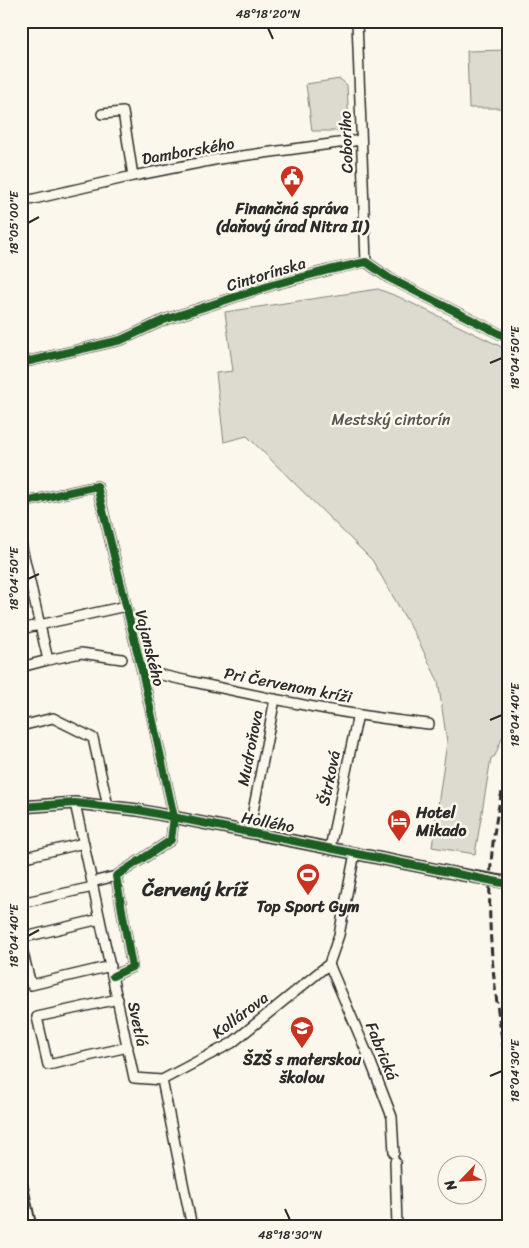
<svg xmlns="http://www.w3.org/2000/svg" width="529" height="1248" viewBox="0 0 529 1248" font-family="Sriracha,sans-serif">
	<rect width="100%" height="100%" fill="#fbf7ec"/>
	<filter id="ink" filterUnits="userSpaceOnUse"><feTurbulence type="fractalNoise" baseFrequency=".02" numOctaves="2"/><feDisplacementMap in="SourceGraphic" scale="10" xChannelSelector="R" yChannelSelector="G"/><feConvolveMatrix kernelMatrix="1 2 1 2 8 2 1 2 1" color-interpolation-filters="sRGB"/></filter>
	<g filter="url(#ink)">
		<!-- green -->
		<path fill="#dddad0" stroke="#84827e" d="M508 50V108H469L467 51Z
			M340 79 347 85 349 125 344 131H312L306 84Z
			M378 289 399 297 508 350V723L495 756 491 758 475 854 432 847 447 742 438 681 417 638 372 560 247 436 224 442 216 373 233 371 225 312Z"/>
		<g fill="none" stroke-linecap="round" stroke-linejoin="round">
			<!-- minor casing -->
			<g stroke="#2b2b2b" stroke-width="12">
				<path id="minor" d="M357 21 366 262
					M102 114 123 112 133 176
					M21 202 133 176 219 159 361 140
					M21 363 121 340 164 320 272 285 329 270 366 262 389 278 508 338
					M21 503 97 486 142 671 174 817 171 840 116 876 132 967 113 976
					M21 543 48 660 21 667
					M21 629 126 606
					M48 660 81 653 122 659
					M142 671C237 691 332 714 429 724
					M21 726 53 718 93 738 108 806
					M75 803 134 1078 162 1080 192 1227
					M249 832 275 699
					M330 848 358 714
					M21 858 84 843
					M92 882 116 876
					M21 903 93 887
					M21 938 100 919
					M21 945 31 985 111 966
					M329 964 370 1060 392 1117 394 1153
					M118 999 37 1017 48 1065 128 1047
					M162 1080 232 1043 329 964 339 935 355 853
					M395 1161 397 1227"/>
			</g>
			<!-- tertiary casing -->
			<g stroke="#2b2b2b" stroke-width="14">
				<path id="tertiary" d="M21 807 75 803 138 810 458 874"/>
			</g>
			<!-- secondary casing -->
			<g stroke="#2b2b2b" stroke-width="15">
				<path id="secondary" d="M21 1185 30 1227"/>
			</g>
			<!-- minor -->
			<use href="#minor" stroke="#fbf7ec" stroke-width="9"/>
			<!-- tertiary -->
			<use href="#tertiary" stroke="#fbf7ec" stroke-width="10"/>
			<!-- secondary -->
			<use href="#secondary" stroke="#fbf7ec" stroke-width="11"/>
			<!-- rail -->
			<path stroke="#2b2b2b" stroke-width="3" stroke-dasharray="8 4" stroke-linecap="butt" d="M508 769C477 875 491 971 508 1077"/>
			<!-- tertiary-bridge casing -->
			<g stroke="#2b2b2b" stroke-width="14" stroke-linecap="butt">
				<path id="tertiary-bridge" d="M458 874 504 882"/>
			</g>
			<!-- tertiary-bridge -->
			<use href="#tertiary-bridge" stroke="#fbf7ec" stroke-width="10"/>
			<!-- cycleway casing -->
			<g stroke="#fbf7ec" stroke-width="11">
				<path id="cycleway" d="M21 363 121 340 164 320 272 285 329 270 366 262 389 278 508 338
					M21 503 97 486 142 671 174 817 171 840 116 876 132 967 113 976
					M21 807 75 803 138 810 508 884"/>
			</g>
			<!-- cycleway -->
			<use href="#cycleway" stroke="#1b5e20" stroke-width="8"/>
		</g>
	</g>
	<!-- ticks -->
	<path fill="none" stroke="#2b2b2b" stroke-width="2" d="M268 28 273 39M28 223 39 217M490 363 502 358M28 579 39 574M490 720 502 715M28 936 39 930M490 1076 502 1071M285 1209 290 1220"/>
	<!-- icons -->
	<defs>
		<g id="civic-pin" transform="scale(1.25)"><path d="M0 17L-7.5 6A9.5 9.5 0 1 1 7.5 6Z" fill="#c8321e" stroke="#fbf7ec"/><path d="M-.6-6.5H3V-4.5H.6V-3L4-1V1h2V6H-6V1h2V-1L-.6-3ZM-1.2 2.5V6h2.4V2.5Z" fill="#fff"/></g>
		<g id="hotel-pin" transform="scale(1.25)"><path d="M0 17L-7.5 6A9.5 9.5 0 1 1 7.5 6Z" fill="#c8321e" stroke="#fbf7ec"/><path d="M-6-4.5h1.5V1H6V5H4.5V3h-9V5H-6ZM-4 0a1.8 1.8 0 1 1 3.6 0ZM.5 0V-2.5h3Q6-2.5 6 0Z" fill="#fff"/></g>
		<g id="stadium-pin" transform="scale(1.25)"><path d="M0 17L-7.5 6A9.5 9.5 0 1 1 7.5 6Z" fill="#c8321e" stroke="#fbf7ec"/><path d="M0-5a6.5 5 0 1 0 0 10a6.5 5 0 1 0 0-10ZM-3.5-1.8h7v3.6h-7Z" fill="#fff"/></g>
		<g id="school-pin" transform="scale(1.25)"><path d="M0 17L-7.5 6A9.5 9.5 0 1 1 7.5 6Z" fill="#c8321e" stroke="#fbf7ec"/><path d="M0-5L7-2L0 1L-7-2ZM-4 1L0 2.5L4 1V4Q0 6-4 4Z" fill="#fff"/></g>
	</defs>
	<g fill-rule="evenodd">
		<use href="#civic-pin" x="292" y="177"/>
		<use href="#hotel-pin" x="399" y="821"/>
		<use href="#stadium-pin" x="308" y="875"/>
		<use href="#school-pin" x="302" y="1028"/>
	</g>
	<g text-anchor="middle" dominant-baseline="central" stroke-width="5" stroke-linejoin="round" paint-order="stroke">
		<!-- street labels -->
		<g font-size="16" fill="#2b2b2b" stroke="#fbf7ec">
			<text transform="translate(346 142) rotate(-92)">Coboriho</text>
			<text transform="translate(188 151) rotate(-10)">Damborského</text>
			<text transform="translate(266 274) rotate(-17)">Cintorínska</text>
			<text transform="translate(150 648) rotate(76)">Vajanského</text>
			<text transform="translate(288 685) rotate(11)">Pri Červenom kríži</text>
			<text transform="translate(250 748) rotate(-79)">Mudroňova</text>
			<text transform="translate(329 778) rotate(-78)">Štrková</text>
			<text transform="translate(268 822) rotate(11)">Hollého</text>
			<text transform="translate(240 1015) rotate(-37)">Kollárova</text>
			<text transform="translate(138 1024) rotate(78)">Svetlá</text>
			<text transform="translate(382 1051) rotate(68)">Fabrická</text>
		</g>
		<!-- poi labels -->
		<g font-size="16" font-weight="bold" fill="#2b2b2b" stroke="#fbf7ec">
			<text x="292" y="208">Finančná správa<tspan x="292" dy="18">(daňový úrad Nitra II)</tspan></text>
			<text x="416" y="812" text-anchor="start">Hotel<tspan x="416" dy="18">Mikado</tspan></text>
			<text x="308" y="906">Top Sport Gym</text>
			<text x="302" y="1059">ŠZŠ s materskou<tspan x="302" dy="18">školou</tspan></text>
		</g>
		<!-- park labels -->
		<g font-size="16" fill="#585754" stroke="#fbf7ec">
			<text x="391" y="419">Mestský cintorín</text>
		</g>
		<!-- quarter labels -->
		<g font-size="19" font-weight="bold" fill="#2b2b2b" stroke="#fbf7ec">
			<text x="195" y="889">Červený kríž</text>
		</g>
	</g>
	<!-- margin -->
	<rect width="529" height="1248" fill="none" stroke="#fbf7ec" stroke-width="55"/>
	<!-- north arrow -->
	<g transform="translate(462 1180) rotate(245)"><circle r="24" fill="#fbf7ec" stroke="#a8a59f"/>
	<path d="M0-4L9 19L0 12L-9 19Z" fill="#c8321e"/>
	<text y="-8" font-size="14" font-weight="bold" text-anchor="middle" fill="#2b2b2b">N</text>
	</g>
	<rect x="28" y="28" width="474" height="1192" fill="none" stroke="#2b2b2b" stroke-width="2"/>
	<g font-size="12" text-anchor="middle" fill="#2b2b2b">
		<text x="268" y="18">48°18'20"N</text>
		<text transform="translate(14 223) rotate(-90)" y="4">18°05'00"E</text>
		<text transform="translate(515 358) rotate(-90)" y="4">18°04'50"E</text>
		<text transform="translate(14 579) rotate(-90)" y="4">18°04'50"E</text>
		<text transform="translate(515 715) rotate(-90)" y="4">18°04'40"E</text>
		<text transform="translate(14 936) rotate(-90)" y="4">18°04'40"E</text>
		<text transform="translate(515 1071) rotate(-90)" y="4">18°04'30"E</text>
		<text x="290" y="1239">48°18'30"N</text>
	</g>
</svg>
